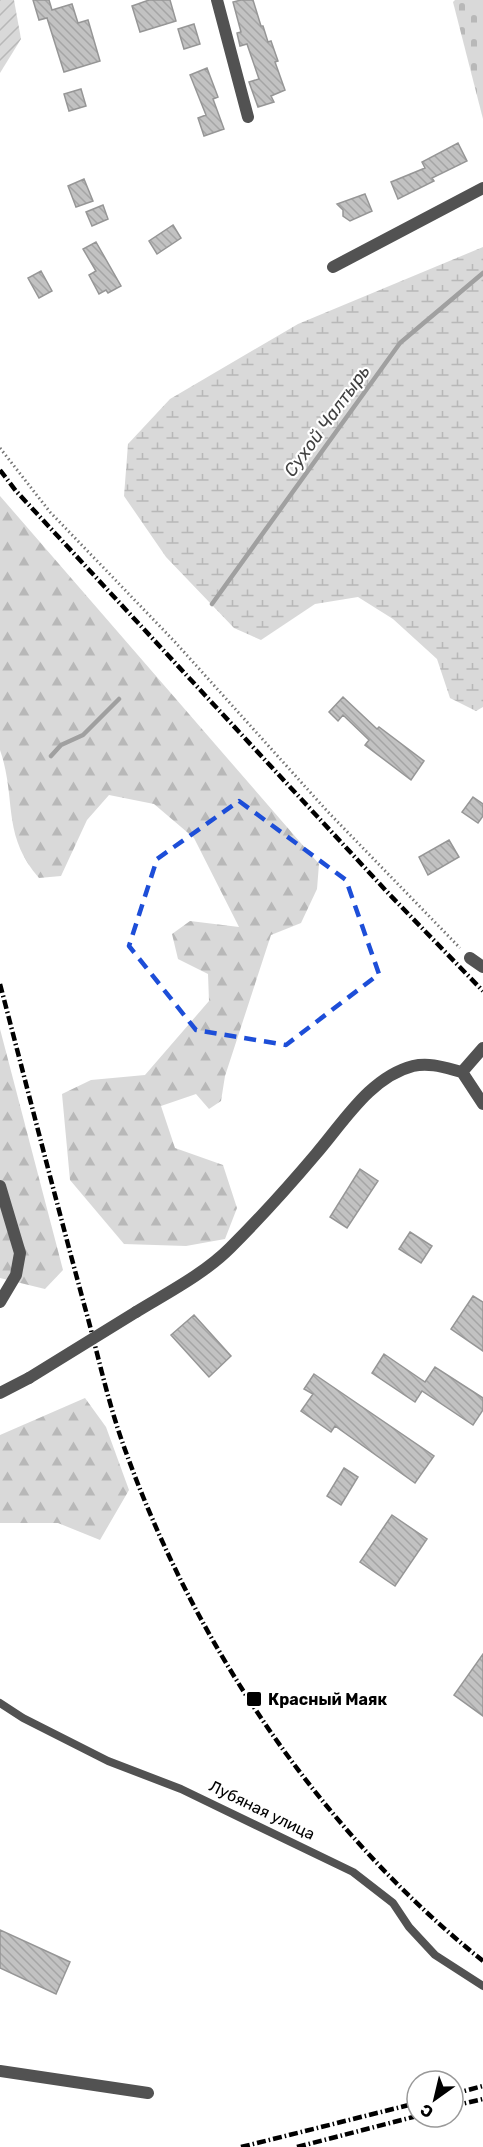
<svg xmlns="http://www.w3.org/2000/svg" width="483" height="2147" viewBox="0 0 483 2147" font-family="Rubik,sans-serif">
	<defs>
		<pattern id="forest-firs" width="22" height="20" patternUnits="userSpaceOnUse" patternTransform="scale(1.5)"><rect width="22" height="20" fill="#d9d9d9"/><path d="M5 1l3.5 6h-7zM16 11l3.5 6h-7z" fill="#b8b8b8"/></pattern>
		<pattern id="wetland-marsh" width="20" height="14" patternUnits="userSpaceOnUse" patternTransform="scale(1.5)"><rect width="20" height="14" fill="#d9d9d9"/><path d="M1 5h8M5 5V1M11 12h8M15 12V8" fill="none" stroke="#b8b8b8"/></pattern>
		<pattern id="cemetery-stones" width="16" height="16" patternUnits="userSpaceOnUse" patternTransform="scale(1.5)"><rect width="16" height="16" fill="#d9d9d9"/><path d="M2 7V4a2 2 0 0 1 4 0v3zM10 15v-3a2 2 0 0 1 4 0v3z" fill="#b8b8b8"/></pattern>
		<pattern id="garden-furrows" width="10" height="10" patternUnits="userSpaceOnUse" patternTransform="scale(1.5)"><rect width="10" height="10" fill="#d9d9d9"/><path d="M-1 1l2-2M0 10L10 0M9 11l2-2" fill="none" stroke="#b8b8b8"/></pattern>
		<pattern id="building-back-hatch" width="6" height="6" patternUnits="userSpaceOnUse" patternTransform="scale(1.5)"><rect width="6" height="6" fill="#c2c2c2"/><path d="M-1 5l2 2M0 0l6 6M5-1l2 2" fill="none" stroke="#a5a5a5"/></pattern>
	</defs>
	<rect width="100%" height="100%" fill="#fff"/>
	<!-- forest -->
	<path fill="url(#forest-firs)" d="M0 496 319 864 317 889 301 923 271 935 225 1076 221 1101 209 1109 196 1094 161 1106 175 1148 223 1165 237 1208 225 1239 186 1246 124 1244 70 1180 62 1094 91 1080 145 1075 209 1001 208 974 178 959 172 934 190 921 239 927 194 838 154 804 109 795 87 820 61 876 39 878C1 834 17 799 0 750Z
		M0 1029 63 1270 45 1289 0 1278Z
		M85 1398 106 1427 129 1490 100 1540 58 1523H0V1435Z"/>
	<!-- wetland -->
	<path fill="url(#wetland-marsh)" d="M483 247V707L476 711 450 698 437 659 393 619 358 597 315 604 261 640 234 628 166 557 124 496 128 444 170 399 298 324Z"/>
	<!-- cemetery -->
	<path fill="url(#cemetery-stones)" d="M455 0H483V119L453 2Z"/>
	<!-- garden -->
	<path fill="url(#garden-furrows)" d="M0 0H14L21 39 0 73Z"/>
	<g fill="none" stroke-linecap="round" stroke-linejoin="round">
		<!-- stream -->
		<path stroke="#a0a0a0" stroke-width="4.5" d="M212 604 400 343 483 273
			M51 756 61 745 83 735 119 699"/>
	</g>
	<!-- building -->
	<path fill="url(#building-back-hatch)" stroke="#969696" stroke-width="1.5" d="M33 0H49L52 10 72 4 78 23 88 20 100 61 64 72 47 18 39 20Z
		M149 0H170L176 21 140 32 132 6Z
		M241 0H253L261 26H263L268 42 271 41 278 61 275 62 285 90 271 96 274 102 258 107 249 82 259 79 247 44 240 46 237 33 241 32 233 2Z
		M194 24 200 44 184 49 178 29Z
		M207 68 218 97 213 99 224 129 204 136 198 118 206 115 190 75Z
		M81 89 86 106 69 111 64 94Z
		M458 143 467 161 432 178 434 181 398 199 391 182 425 168 422 162Z
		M84 179 93 201 76 207 68 186Z
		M365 194 372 211 350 221 343 216V210L337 204Z
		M103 205 108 219 92 226 86 212Z
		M173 225 181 238 157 254 149 241Z
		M96 242 121 286 108 293 106 290 99 294 89 275 96 271 83 249Z
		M41 271 52 291 39 298 28 278Z
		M343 697 377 729 379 727 424 761 411 780 365 745 369 740 343 715 338 721 329 712Z
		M473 797 483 804V816L478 823 462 812Z
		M449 840 459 857 428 875 419 857Z
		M360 1169 378 1181 347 1228 330 1217Z
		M410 1232 432 1246 421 1263 399 1249Z
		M473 1296 483 1302V1351L451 1329Z
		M194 1315 231 1356 209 1377 171 1335Z
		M384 1354 425 1382 435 1367 483 1398V1410L473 1425 422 1391 415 1402 372 1373Z
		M314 1374 434 1456 415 1483 335 1426 331 1432 301 1411 313 1394 304 1389Z
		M344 1468 358 1477 341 1505 327 1496Z
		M392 1515 427 1539 395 1586 360 1562Z
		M483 1654V1716L454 1695Z
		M0 1930 70 1962 56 1994 0 1968Z"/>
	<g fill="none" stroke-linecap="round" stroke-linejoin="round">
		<!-- path -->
		<path stroke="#747474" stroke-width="3" stroke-dasharray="1.5 3" stroke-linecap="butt" d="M0 448 50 512 175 642 328 812 460 948"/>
		<!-- service -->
		<path stroke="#525252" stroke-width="8" d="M0 1703 23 1718 108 1761 181 1789 353 1872 393 1903 409 1927 435 1955 483 1986"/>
		<!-- minor -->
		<path stroke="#525252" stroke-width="12" d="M217 0 248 117
			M333 267 483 188
			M470 958 483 967
			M462 1072 483 1104
			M462 1072 483 1048
			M0 1186 20 1253 16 1275 0 1302
			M136 1312C167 1293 204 1274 230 1248 260 1218 289 1186 316 1154 343 1123 370 1077 413 1066 430 1062 446 1068 462 1072
			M0 1393 29 1378
			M0 2071 148 2093"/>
		<!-- rail -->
		<path stroke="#000" stroke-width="4.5" stroke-dasharray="9 3 1.5 3" stroke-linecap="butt" d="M0 470 16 491 390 895 483 991
			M0 984C28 1091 55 1197 84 1304 97 1350 107 1399 123 1444 193 1642 318 1829 483 1961
			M453 2094 483 2086
			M453 2106 483 2099
			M241 2147 417 2103
			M297 2147 417 2116"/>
		<!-- minor-bridge -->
		<path stroke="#525252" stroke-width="12" d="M29 1378 136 1312"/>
	</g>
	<!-- marked area -->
	<path fill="none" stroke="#1d4ed8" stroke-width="4.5" stroke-dasharray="12 8" stroke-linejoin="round" d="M239 801 346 880 379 974 286 1045 196 1030 129 946 157 859Z"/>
	<!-- markers -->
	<rect fill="#000" stroke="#fff" stroke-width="2" x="246" y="1691" width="16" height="16" rx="3"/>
	<g text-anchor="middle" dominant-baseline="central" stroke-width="4.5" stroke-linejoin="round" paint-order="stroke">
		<!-- poi labels -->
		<g font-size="16" font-weight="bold" fill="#000" stroke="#fff" text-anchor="start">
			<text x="268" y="1699">Красный Маяк</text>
		</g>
		<!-- street labels -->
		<g font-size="16" fill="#000" stroke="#fff">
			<text transform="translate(262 1810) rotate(26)">Лубяная улица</text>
		</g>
		<!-- water labels -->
		<g font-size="18" font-style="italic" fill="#414141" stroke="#fff">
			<text transform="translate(327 421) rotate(-54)">Сухой Чалтырь</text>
		</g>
	</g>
	<!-- north arrow -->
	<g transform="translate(435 2099) rotate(214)"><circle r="28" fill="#ffffff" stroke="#999999" stroke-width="1.5"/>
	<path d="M0-4.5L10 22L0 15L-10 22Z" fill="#000000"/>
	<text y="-9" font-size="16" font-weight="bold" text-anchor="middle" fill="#000000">С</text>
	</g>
</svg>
